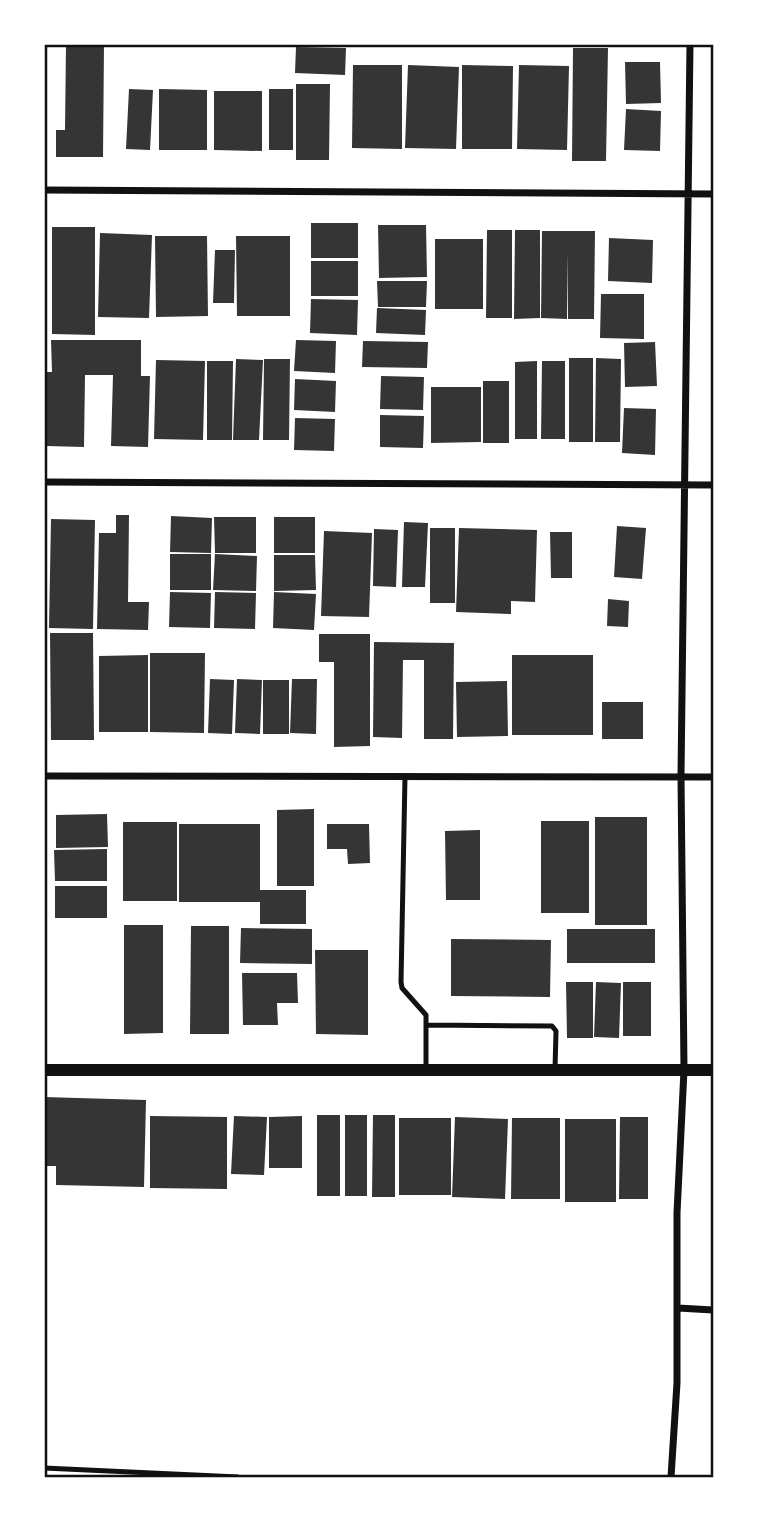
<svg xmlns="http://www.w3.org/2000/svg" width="757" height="1521" viewBox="0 0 757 1521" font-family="'Exo 2',sans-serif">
	<rect width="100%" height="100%" fill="#fff"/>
	<!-- building -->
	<path fill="#353535" d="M66 44 104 45 103 157H56V130H65Z
		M296 47 346 48 345 75 295 73Z
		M573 48H608L606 161H572Z
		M625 62H660L661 103 626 104Z
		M353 65H402V149L352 148Z
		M408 65 459 67 456 149 405 148Z
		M462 65 513 66 512 149H462Z
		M519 65 569 66 567 150 517 149Z
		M296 84H330L329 160H296Z
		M129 89 153 90 150 150 126 149Z
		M159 89 207 90V150H159Z
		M269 89H293V150H269Z
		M214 91H262V151L214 150Z
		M626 109 661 111 660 151 624 150Z
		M311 223H358V258H311Z
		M378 225H426L427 277 379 278Z
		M52 227H95V335L52 334Z
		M487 230H512V318H486Z
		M515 230H540V318L514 319Z
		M542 231H595L594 319H568V252L567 319 541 318Z
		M100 233 152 235 149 318 98 317Z
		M155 236H207L208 316 156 317Z
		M236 236H290V316H237Z
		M609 238 653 240 652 283 608 281Z
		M435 239H483V309H435Z
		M215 250H235L234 303H213Z
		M311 261H358V296H311Z
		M377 281H427L426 307H378Z
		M601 294H644V339L600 338Z
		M311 299 358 300 357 335 310 333Z
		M377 308 426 310 425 335 376 333Z
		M51 340H141V376H150L148 447 111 446 113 375H85L84 447 46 446V372H52Z
		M296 340 336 341 335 373 294 371Z
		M363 341 428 342 427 368 362 367Z
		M655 342 657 386 625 387 624 343Z
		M569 358H593V442H569Z
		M596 358 621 359 620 442H595Z
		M236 359 263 360 259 440H233Z
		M264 359H290L289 440H263Z
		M156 360 205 361 203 440 154 439Z
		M207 361H233L232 440H207Z
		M537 361V439H515V362Z
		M542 361H565V439H541Z
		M381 376 424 377 423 410 380 409Z
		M295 379 336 381 335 412 294 410Z
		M483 381H509V443H483Z
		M431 387H481V442L431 443Z
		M624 408 656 409 655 455 622 453Z
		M380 415 424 416 423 448 380 447Z
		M295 418 335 419 334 451 294 450Z
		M116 515H129L128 602H149L148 630 97 629 99 533H116Z
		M171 516 212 518 211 553 170 552Z
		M214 517H256V553H215Z
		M274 517H315V553H274Z
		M51 519 95 520 93 629 49 628Z
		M404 522 428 523 425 587H402Z
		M617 526 646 528 642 579 614 577Z
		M430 528H455V603H430Z
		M459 528 537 530 535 602 511 601V614L456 612Z
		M374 529 398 530 396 587 373 586Z
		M324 531 372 533 369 617 321 616Z
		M550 532H572V578H551Z
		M170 554H211V590H170Z
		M215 554 257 556 256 591 213 590Z
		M274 555H315L316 590 274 591Z
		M170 592 211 593 210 628 169 627Z
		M215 592 256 593 255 629 214 628Z
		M274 592 316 594 314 630 273 628Z
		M608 599 629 601 628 627 607 626Z
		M50 633H93L94 740H51Z
		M319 634H370V746L334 747V662H319Z
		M374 642 454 643 453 739H424V660H403L402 738 373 737Z
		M150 653H205L204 733 150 732Z
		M148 655V732H99V656Z
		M512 655H593V735H512Z
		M210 679 234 680 232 734 208 733Z
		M237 679 262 680 260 734 235 733Z
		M292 679H317L316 734 290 733Z
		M263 680H289V734H263Z
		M507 681 508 736 457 737 456 682Z
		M602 702H643V739H602Z
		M314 809V886H277V810Z
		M107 814 108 847 56 848V815Z
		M595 817H647V925H595Z
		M541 821H589V913H541Z
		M123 822H177V901H123Z
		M179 824H260V890H306V924H260V902H179Z
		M327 824H369L370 863 348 864 347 849H327Z
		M480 830V900H446L445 831Z
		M107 849V881H55L54 850Z
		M55 886H107V918H55Z
		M124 925H163V1033L124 1034Z
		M191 926H229V1034H190Z
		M241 928 312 929V964L240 963Z
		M567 929H655V963H567Z
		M451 939 551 940 550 997 451 996Z
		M315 950H368V1035L316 1034Z
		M242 973H297L298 1003H277L278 1025H243Z
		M566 982H593V1038H567Z
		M596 982 621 983 619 1038 594 1037Z
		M623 982H651V1036H623Z
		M44 1097 146 1100 144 1187 56 1185V1166H44Z
		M317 1115H340V1196H317Z
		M345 1115H367V1196H345Z
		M373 1115H395V1197H372Z
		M150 1116 227 1117V1189L150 1188Z
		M234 1116 267 1117 264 1175 231 1174Z
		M302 1116V1168H269V1117Z
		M455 1117 508 1119 505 1199 452 1197Z
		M620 1117H648V1199H619Z
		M399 1118H451V1195H399Z
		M512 1118H560V1199H511Z
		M565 1119H616V1202H565Z"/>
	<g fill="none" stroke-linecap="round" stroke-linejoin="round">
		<!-- service -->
		<path stroke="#111" stroke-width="5" d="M405 776 401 982 402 988 426 1015V1069
			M427 1025 552 1026 556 1031 555 1069
			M44 1468 238 1477"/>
		<!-- minor -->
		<path stroke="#111" stroke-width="7" d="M44 190 713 194
			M44 482 713 485
			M44 776 713 777
			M678 1308 713 1310
			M671 1477 677 1383V1213L684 1070 681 776 690 44"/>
		<!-- tertiary -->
		<path stroke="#111" stroke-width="12" d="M44 1070H713"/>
	</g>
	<!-- border -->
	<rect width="757" height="1521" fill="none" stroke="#ffffff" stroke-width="91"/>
	<rect x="46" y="46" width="666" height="1430" fill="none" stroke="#111" stroke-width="2.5"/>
</svg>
